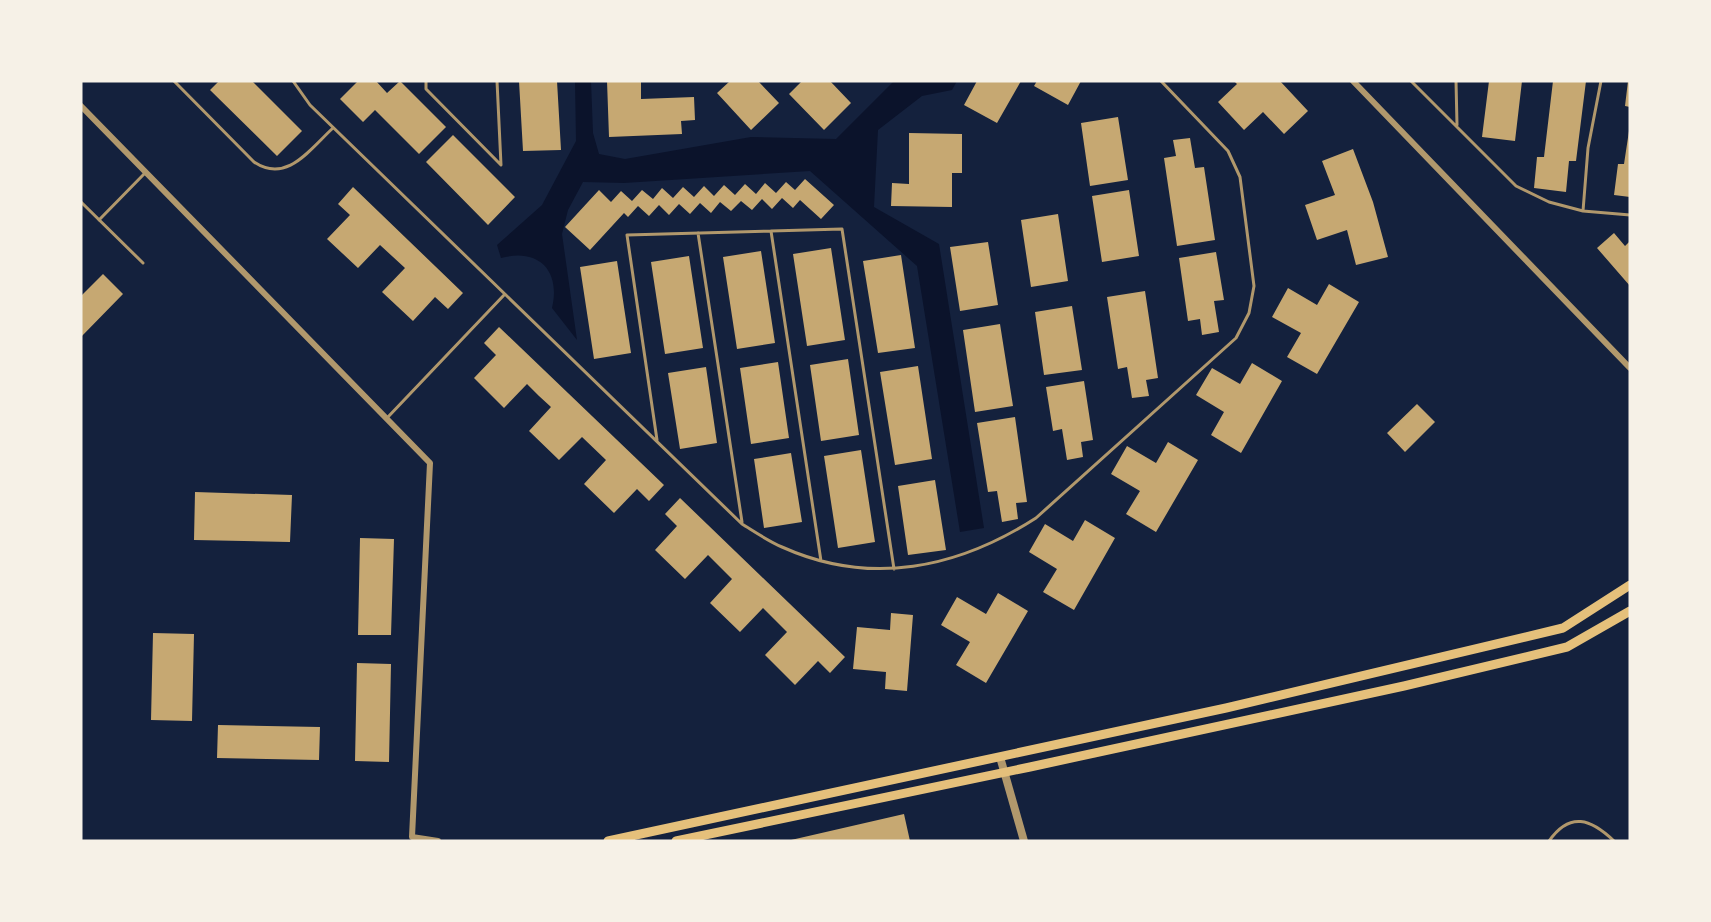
<svg xmlns="http://www.w3.org/2000/svg" width="1711" height="922" viewBox="0 0 1711 922" font-family="Raleway,sans-serif">
	<rect width="100%" height="100%" fill="#14213d"/>
	<!-- water -->
	<path fill="#0b132b" d="M575 81H591L593 133 599 154 625 159 751 137 836 139 894 81H957L952 90 922 96 878 130 874 207 939 244 984 528 960 532 917 266 810 171 624 183 583 182 568 210 562 234 577 340 552 308C561 270 538 248 501 258L497 245 542 205 576 141Z"/>
	<!-- building -->
	<path fill="#c6a872" d="M219 81H252L302 131 277 156 210 90Z
		M358 81H376L387 93 400 81 446 127 419 154 375 110 363 122 340 99Z
		M519 81H557L561 150 523 151Z
		M607 81H641V99L694 97 695 120 681 121 682 134 609 137Z
		M730 81H758L779 103 751 130 717 93Z
		M802 81H830L851 103 824 130 789 94Z
		M977 81H1021L997 123 964 105Z
		M1037 81H1081L1068 105 1034 86Z
		M1234 81H1280L1308 111 1284 134 1263 112 1244 130 1218 102 1237 84Z
		M1489 81H1522L1515 141 1482 137Z
		M1553 81H1586L1576 161H1569L1566 192 1534 188 1537 157H1544Z
		M1628 81H1630V107L1625 106Z
		M1118 117 1128 180 1090 186 1081 123Z
		M1629 131H1630V197L1614 195 1618 164H1624Z
		M909 133 962 134V173H952V207L891 206 892 183 909 184Z
		M453 135 515 197 488 225 426 162Z
		M1190 138 1195 168 1204 167 1215 240 1177 246 1164 158 1176 156 1173 140Z
		M1353 149 1373 202 1388 257 1356 265 1347 230 1317 240 1305 205 1335 195 1322 161Z
		M805 179 834 205 821 219 800 200 793 208 782 198 772 209 762 199 752 210 741 201 731 211 720 202 711 213 700 203 690 214 679 204 669 215 659 205 649 216 638 206 628 217 624 213 590 250 565 227 599 190 611 202 621 191 632 201 642 190 653 199 662 188 673 198 683 187 694 197 704 186 714 196 724 185 735 195 745 184 756 194 765 183 776 193 786 182 795 190Z
		M353 187 463 293 448 309 435 297 413 321 382 292 405 268 380 245 358 268 327 239 350 215 338 204Z
		M1129 190 1139 256 1102 262 1092 196Z
		M1058 214 1068 281 1031 287 1021 220Z
		M1614 233 1625 246 1630 241V286L1597 248Z
		M988 242 998 305 960 311 950 247Z
		M831 248 845 340 807 346 793 254Z
		M761 251 775 343 737 349 723 257Z
		M1216 252 1224 300 1214 301 1219 332 1202 335 1200 319 1188 321 1179 258Z
		M901 255 915 348 878 353 863 261Z
		M689 256 703 348 665 354 651 262Z
		M617 261 631 353 594 359 580 267Z
		M103 274 123 294 81 337V296Z
		M1329 284 1359 302 1317 374 1287 357 1301 333 1272 317 1288 288 1317 305Z
		M1145 291 1158 378 1146 380 1149 396 1132 398 1127 367 1118 369 1107 297Z
		M1072 306 1082 370 1044 375 1035 312Z
		M1000 324 1013 406 975 412 963 330Z
		M499 327 664 485 649 501 637 489 614 513 584 484 606 460 582 437 559 460 529 431 551 407 539 396 527 384 504 408 474 378 496 355 484 343Z
		M848 359 859 435 821 441 810 365Z
		M778 362 789 438 751 444 740 368Z
		M1252 363 1282 381 1241 453 1211 435 1224 412 1196 395 1212 368 1240 384Z
		M918 366 932 459 895 465 880 372Z
		M706 367 717 443 680 449 668 373Z
		M1084 381 1093 440 1081 442 1083 457 1067 460 1062 429 1053 431 1046 387Z
		M1417 404 1435 422 1405 452 1387 433Z
		M1015 417 1027 502 1016 503 1018 519 1002 522 997 491 988 492 977 423Z
		M1168 442 1198 460 1156 532 1126 514 1140 491 1111 474 1127 446 1156 463Z
		M861 450 875 542 838 548 824 456Z
		M791 453 802 522 764 528 754 459Z
		M935 480 946 550 908 555 898 486Z
		M195 492 292 495 290 542 194 540Z
		M680 498 845 657 830 673 818 661 795 685 765 655 787 632 763 608 740 632 710 603 732 579 708 555 685 579 655 550 677 526 665 514Z
		M1085 520 1115 538 1074 610 1043 592 1057 569 1029 552 1045 524 1073 541Z
		M360 538 394 539 391 635H358Z
		M998 593 1028 611 986 683 956 665 970 642 941 625 957 597 986 614Z
		M891 613 913 615 907 691 885 689 886 672 853 669 857 627 890 630Z
		M153 633 194 634 192 721 151 720Z
		M357 663 391 664 389 762 355 761Z
		M218 725 320 727 319 760 217 758Z
		M904 814 910 841H791V840Z"/>
	<g fill="none" stroke-linecap="round" stroke-linejoin="round">
		<!-- service -->
		<path stroke="#b1986c" stroke-width="3" d="M174 81 254 162C287 184 310 149 333 128
			M293 81 310 105 742 524C755 532 768 541 782 547 871 587 958 568 1036 518L1236 338 1249 313 1254 286 1240 177 1228 151 1161 81
			M426 81V89L501 165 497 81
			M1411 81 1516 186 1549 202 1583 211 1630 215
			M1456 81 1457 125
			M81 202 143 263
			M1583 211 1588 148 1601 81
			M99 220 146 172
			M771 231 821 561
			M698 233 742 522
			M387 418 505 294
			M657 440 627 235 842 229 894 569
			M1549 841C1570 811 1591 819 1614 841"/>
		<!-- minor -->
		<path stroke="#b1986c" stroke-width="6" d="M1353 81 1630 368
			M81 106 430 463 412 837 438 841"/>
		<!-- tertiary -->
		<path stroke="#b1986c" stroke-width="8" d="M1000 757 1024 841"/>
		<!-- secondary -->
		<path stroke="#e5c07b" stroke-width="9" d="M608 841 1226 708 1563 628 1630 585
			M676 841 1030 767 1404 686 1567 647 1630 611"/>
	</g>
	<!-- border -->
	<rect width="1711" height="922" fill="none" stroke="#f6f1e7" stroke-width="165"/>
</svg>
